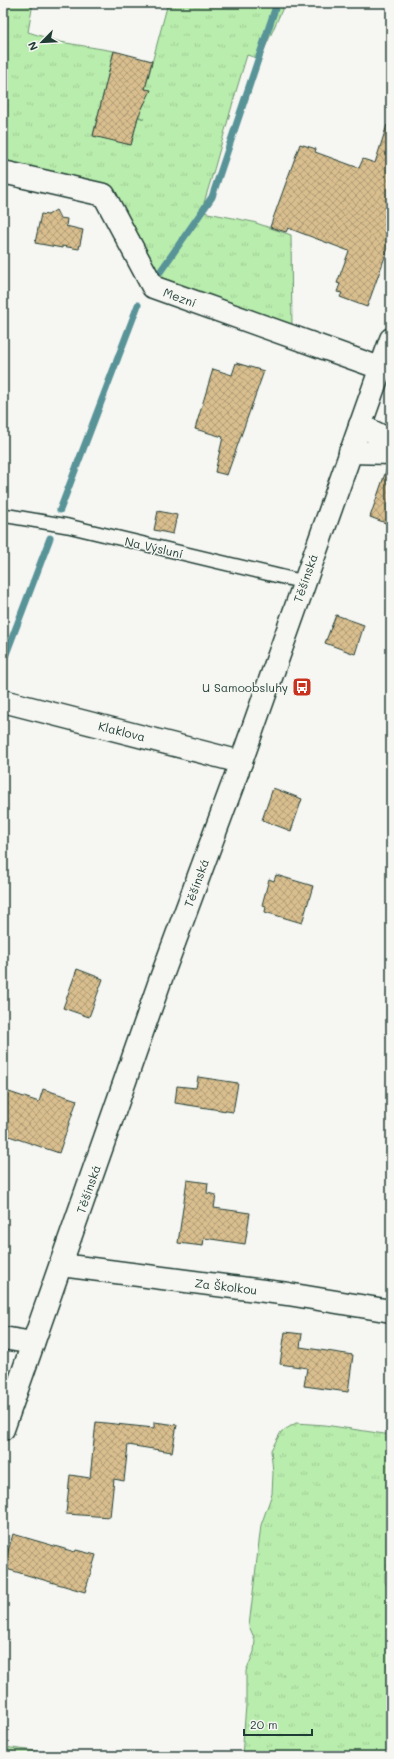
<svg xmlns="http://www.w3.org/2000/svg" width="394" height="1759" viewBox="0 0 394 1759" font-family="Mali,sans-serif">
	<defs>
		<pattern id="grass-tufts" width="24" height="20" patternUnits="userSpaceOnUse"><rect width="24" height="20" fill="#b9edad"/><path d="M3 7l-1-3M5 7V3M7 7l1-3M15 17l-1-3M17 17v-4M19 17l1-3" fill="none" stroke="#9fcc95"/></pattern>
		<pattern id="building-cross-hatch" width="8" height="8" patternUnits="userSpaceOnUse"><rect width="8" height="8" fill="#d9be8e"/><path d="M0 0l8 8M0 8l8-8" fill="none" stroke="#af9c75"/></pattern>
	</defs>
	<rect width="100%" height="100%" fill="#f6f6f2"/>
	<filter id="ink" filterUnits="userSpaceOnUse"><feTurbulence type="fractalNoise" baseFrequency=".025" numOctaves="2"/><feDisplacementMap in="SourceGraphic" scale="8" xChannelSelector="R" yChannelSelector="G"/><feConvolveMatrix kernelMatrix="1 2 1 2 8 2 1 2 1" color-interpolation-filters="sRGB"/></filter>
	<g filter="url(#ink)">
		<!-- grass -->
		<path fill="url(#grass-tufts)" stroke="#6c9570" d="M3 3H33L28 32 60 42 114 51 93 135 131 145 138 117 144 119 138 116 145 90 151 91 145 89 168 3H285L260 59 247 55C231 105 219 156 203 206V212L253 222 291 235 292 331 151 280 107 190 3 167Z
			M296 1423 325 1425 391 1435V1570L385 1573V1582L388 1587 391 1588V1756H242L246 1705V1671L254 1652 255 1640 249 1626 261 1525 272 1494 273 1473 271 1450 281 1432Z"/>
		<!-- park -->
		<path fill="#b9edad" stroke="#6c9570" d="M3 1747 76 1756H3Z"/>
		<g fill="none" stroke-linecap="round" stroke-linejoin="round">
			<!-- stream -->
			<path stroke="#589398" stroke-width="7" d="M160 272 212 197 277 3
				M60 510 138 305
				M3 662 50 538"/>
		</g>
		<!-- building -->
		<path fill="url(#building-cross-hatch)" stroke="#1f3d34" d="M114 51 152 61 145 89 151 90 138 117 131 145 93 136Z
			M387 125 391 126V240L367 307 340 297 342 293 337 292 340 284 337 283 349 251 288 228 286 232 270 227 300 144 316 149 315 152 359 168 363 159 375 163Z
			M56 210 60 218 67 219 66 226 83 230 79 249 62 246V248L35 243 41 214 48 215Z
			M236 363 264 371 227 475 215 472 223 437 195 429 213 369 232 375Z
			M388 465H391V525L370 517Z
			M158 511 177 515 173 534 154 530Z
			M336 615 364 625 355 654 325 643Z
			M273 788 302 799 291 831 262 820Z
			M276 875 313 886 302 923 265 912 266 906 262 905 269 879 274 881Z
			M77 969 103 979 89 1017 63 1008Z
			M198 1077 238 1083 233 1112 175 1103 177 1086 196 1088Z
			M43 1089 77 1100 59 1153 3 1134V1090L39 1102Z
			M187 1180 208 1183 207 1193 216 1195 214 1208 250 1213 245 1244 204 1238 203 1246 178 1243Z
			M285 1332 302 1334 300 1347 353 1355 348 1392 304 1386 307 1368 280 1364Z
			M96 1422 154 1428V1422L177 1425 172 1452 128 1445 124 1481 114 1479 110 1517 66 1514 70 1475 90 1478Z
			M13 1534 75 1552 76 1550 96 1555 85 1592 3 1568Z"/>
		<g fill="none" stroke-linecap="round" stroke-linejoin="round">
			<!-- lane casing -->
			<g stroke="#1f3d34" stroke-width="16">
				<path id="lane" d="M3 515 68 526 304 582"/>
			</g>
			<!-- street casing -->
			<g stroke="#1f3d34" stroke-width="25">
				<path id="street" d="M3 172 104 195 153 287 380 368
					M360 425 391 441
					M350 452 391 453
					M3 701 241 762
					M61 1265 288 1294 391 1311
					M3 1338 33 1343"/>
			</g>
			<!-- secondary casing -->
			<g stroke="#1f3d34" stroke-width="25">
				<path id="secondary" d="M3 1429 160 981 241 762 391 339"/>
			</g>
			<!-- lane -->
			<use href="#lane" stroke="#f6f6f2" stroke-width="13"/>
			<!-- street -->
			<use href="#street" stroke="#f6f6f2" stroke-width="22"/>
			<!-- secondary -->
			<use href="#secondary" stroke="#f6f6f2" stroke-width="22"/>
		</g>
	</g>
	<!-- icons -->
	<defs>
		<g id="bus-square" transform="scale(1)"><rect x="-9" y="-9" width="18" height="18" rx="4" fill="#c8321e" stroke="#f6f6f2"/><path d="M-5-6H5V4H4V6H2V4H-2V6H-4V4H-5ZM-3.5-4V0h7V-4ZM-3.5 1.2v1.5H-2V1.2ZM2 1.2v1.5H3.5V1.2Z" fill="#fff"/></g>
	</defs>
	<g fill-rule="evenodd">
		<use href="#bus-square" x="302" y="687"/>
	</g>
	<g text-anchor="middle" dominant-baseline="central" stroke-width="3" stroke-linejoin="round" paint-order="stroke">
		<!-- street labels -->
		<g font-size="12" fill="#1f3d34" stroke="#f6f6f2">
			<text transform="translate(180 297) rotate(20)">Mezní</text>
			<text transform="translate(154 547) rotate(13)">Na Výsluní</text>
			<text transform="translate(305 578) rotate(-71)">Těšínská</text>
			<text transform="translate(122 731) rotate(14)">Klaklova</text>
			<text transform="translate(196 883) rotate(-70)">Těšínská</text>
			<text transform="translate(88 1189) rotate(-71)">Těšínská</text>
			<text transform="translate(226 1286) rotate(7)">Za Školkou</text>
		</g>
		<!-- poi labels -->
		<g font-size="12" fill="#1f3d34" stroke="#f6f6f2" text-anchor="end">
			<text x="288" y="687">U Samoobsluhy</text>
		</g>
	</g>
	<!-- margin -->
	<rect width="394" height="1759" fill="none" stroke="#f6f6f2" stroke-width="16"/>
	<rect x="8" y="8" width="378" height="1743" fill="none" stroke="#1f3d34" stroke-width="1.5" filter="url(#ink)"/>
	<!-- north arrow -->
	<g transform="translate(42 42) rotate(246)" stroke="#f6f6f2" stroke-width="3" paint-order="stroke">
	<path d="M0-3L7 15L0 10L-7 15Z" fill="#1f3d34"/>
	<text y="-6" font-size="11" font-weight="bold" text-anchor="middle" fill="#1f3d34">N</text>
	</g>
	<!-- scale -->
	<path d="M244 1729v6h68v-6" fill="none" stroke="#1f3d34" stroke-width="2"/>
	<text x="250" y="1729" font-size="12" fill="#1f3d34" stroke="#f6f6f2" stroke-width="3" paint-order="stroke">20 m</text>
</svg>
